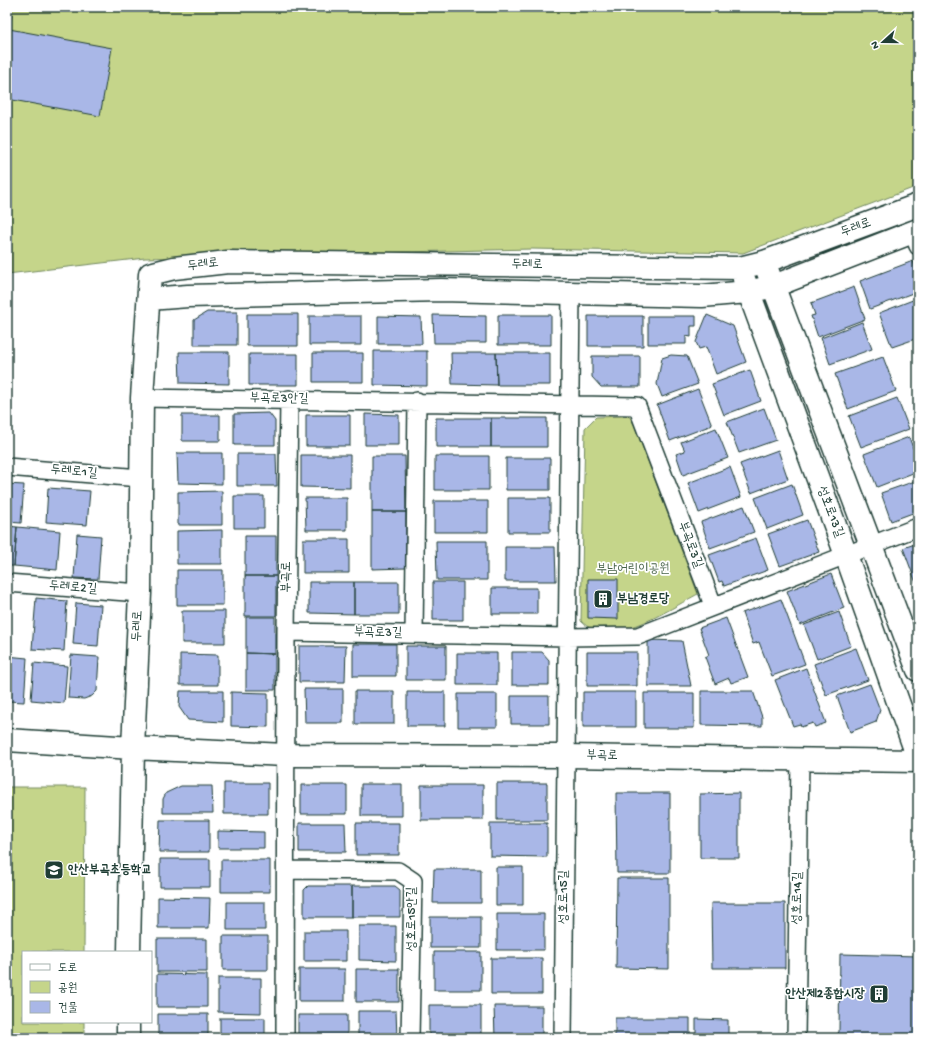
<svg xmlns="http://www.w3.org/2000/svg" width="925" height="1045" viewBox="0 0 925 1045" font-family="'Gochi Hand','Poor Story',sans-serif">
	<rect width="100%" height="100%" fill="#fff"/>
	<filter id="ink" filterUnits="userSpaceOnUse"><feTurbulence type="fractalNoise" baseFrequency=".025" numOctaves="2"/><feDisplacementMap in="SourceGraphic" scale="8" xChannelSelector="R" yChannelSelector="G"/><feConvolveMatrix kernelMatrix="1 2 1 2 8 2 1 2 1" color-interpolation-filters="sRGB"/></filter>
	<g filter="url(#ink)">
		<!-- green -->
		<path fill="#c5d58a" stroke="#72895f" d="M7 7H918V186L743 253 532 249 145 258 7 274Z
			M629 416 634 424 698 594C669 609 609 651 581 621L585 428 596 417Z
			M7 787H85L84 952H23V1022H84V1038H7Z"/>
		<!-- building -->
		<path fill="#a9b7e7" stroke="#1f3d34" d="M7 13H12L9 29 112 48 100 116 7 99Z
			M913 261 918 276V291L870 309 860 281Z
			M854 287 865 319 818 337 811 316 815 315 811 303Z
			M918 298V338L892 347 879 313Z
			M207 312H237V345H194V320Z
			M247 314H298V346H247Z
			M433 315 486 316V343H434Z
			M498 315H551V345H498Z
			M707 315 733 326 746 362 716 374 706 347 699 349 696 342Z
			M309 316H361V345H309Z
			M378 316 421 317 422 344H378Z
			M588 316H643V346H588Z
			M648 316H696V326H691V337L686 336V344H648Z
			M862 322 872 349 830 364 821 338Z
			M374 351H427V386L374 385Z
			M179 352H229V384L180 383Z
			M313 353H363V382H313Z
			M451 353H496L497 385 452 384Z
			M496 353H550V385H497Z
			M249 354H298V385H249Z
			M671 355 687 356 698 384 662 397 657 384 662 358Z
			M592 356H640V387H601L592 377Z
			M883 357 896 391 848 409 835 374Z
			M750 370 761 401 724 415 712 384Z
			M698 389 712 425 670 441 657 405Z
			M897 398 909 429 861 447 849 416Z
			M764 408 776 440 739 453 727 422Z
			M269 413 275 421V445H234V414Z
			M365 414 399 415V445H365Z
			M182 415H220V441H182Z
			M306 415H350V446H306Z
			M436 418H491V447H436Z
			M491 418H547V447H491Z
			M716 428 728 458 683 475 676 454 685 451 681 442Z
			M909 437 918 462V471L877 487 864 454Z
			M778 450 788 479 751 493 740 464Z
			M177 453H222V484L178 483Z
			M237 454H276L277 486H237Z
			M301 455H350V488L301 487Z
			M372 456H405L406 512H372Z
			M435 456H489V490H435Z
			M506 458H550V490H506Z
			M730 467 741 497 699 513 688 483Z
			M918 480V511L891 521 881 493Z
			M7 484 24 485 21 523 7 522Z
			M792 484 803 515 767 529 755 498Z
			M48 488 90 491 87 525 46 522Z
			M222 491V525H178V492Z
			M234 496H264V528H234Z
			M305 498H347V530H306Z
			M508 498H550V532H508Z
			M434 501H488V532H434Z
			M744 506 754 532 710 548 701 522Z
			M372 512H406V568L372 569Z
			M807 520 819 552 780 566 768 534Z
			M7 526 17 527 14 566H7Z
			M17 527 60 531 57 570 14 566Z
			M222 530V564H177V531Z
			M77 534 101 536 98 579 74 578Z
			M245 536H276V576H245Z
			M756 538 768 570 724 586 722 581 719 582 709 555Z
			M303 539H349V573H303Z
			M436 541H487V580H437Z
			M918 543V582L916 583 903 548Z
			M505 547H555L556 581H505Z
			M177 570H223V605H177Z
			M831 574 844 608 800 625 787 591Z
			M245 576H276V616H245Z
			M588 579H618V619L588 618Z
			M309 582H354V614L309 613Z
			M354 582H399V614H354Z
			M433 582H463V620H433Z
			M492 588H537V614H492Z
			M36 598 67 601 64 651 32 649Z
			M781 599 805 664 772 676 759 642 753 644 742 613Z
			M76 603 101 605 98 646 73 644Z
			M182 611H225V643H182Z
			M839 612 851 646 817 659 804 625Z
			M246 617H275V654L246 653Z
			M726 618 748 677 731 683 729 678 715 684 705 657 709 655 699 628Z
			M648 640 682 641 691 686H648Z
			M353 644H396V676H353Z
			M299 646H346L345 682H299Z
			M406 646H446V680H406Z
			M856 648 868 680 826 695 814 664Z
			M512 652H542L549 660V685H512Z
			M587 652H637V686H587Z
			M246 653 275 654V690H246Z
			M457 653H497V685H457Z
			M180 654 218 655V685H180Z
			M71 655 99 657 97 691 92 696 84 699 68 698Z
			M7 656 27 658 24 702 7 701Z
			M34 663 67 666 64 703 31 700Z
			M806 668 826 723 815 727 813 723 801 727 800 724 793 726 775 680Z
			M870 684 880 710 876 722 850 732 837 696Z
			M304 689H343V723H305Z
			M180 691H223V722L188 720 179 707Z
			M355 691H394V724H355Z
			M701 691H753L762 717V726L701 725Z
			M231 692 268 693V727L231 726Z
			M407 692H445V726H407Z
			M583 692H636V727H583Z
			M644 693H694V728H644Z
			M458 694H497V727H458Z
			M511 696H549V724H511Z
			M224 783H268V814H224Z
			M497 783H547V820H497Z
			M361 784H402V816H361Z
			M301 785H347V814H301Z
			M421 785H483V820H421Z
			M181 786H212L213 813H163V799L166 793Z
			M616 793H670V873H617Z
			M739 793V858H700V794Z
			M160 820H209V852H159Z
			M299 823H345L346 852H299Z
			M356 823H399V855H356Z
			M490 823H547V857L490 856Z
			M218 831 264 832V848H218Z
			M160 859H210V887H160Z
			M221 860H270V892H221Z
			M496 867H523V905H496Z
			M434 869H481V903H433Z
			M617 878H669V969L616 968Z
			M308 886H352V917H304V890Z
			M352 886H395L400 890V917H352Z
			M158 897 210 898 209 928H158Z
			M227 902H265V930H227Z
			M711 903H785V968H712Z
			M497 914H544V950H497Z
			M430 917H481V948H430Z
			M359 926H396V961L359 960Z
			M304 931H346V961H304Z
			M223 936H268V970H223Z
			M157 939H207V972H157Z
			M434 952H481V990H434Z
			M840 954 918 956V1038H833L839 1032Z
			M491 958H542V994H491Z
			M299 969H345V1001H299Z
			M356 969H399V1002H356Z
			M157 974 207 975V1007H157Z
			M218 978H261V1013L218 1012Z
			M429 1005H481V1038H429Z
			M494 1006H542V1038H495Z
			M358 1011H396L397 1038H358Z
			M158 1014H208V1038H158Z
			M298 1015H347V1038H298Z
			M220 1018H265V1038H220Z
			M615 1018H690V1038H615Z
			M696 1019 728 1020V1038H696Z"/>
		<g fill="none" stroke-linecap="round" stroke-linejoin="round">
			<!-- street casing -->
			<g stroke="#1f3d34" stroke-width="20">
				<path id="street" d="M913 232 918 246
					M142 398 637 406 713 605
					M7 467 140 478
					M7 583 140 593
					M286 632 567 637 638 636 918 527
					M414 633 417 401
					M286 870 398 871 413 881 410 1038
					M285 1038 286 632 289 399
					M563 1038 571 294
					M796 1038 800 759"/>
			</g>
			<!-- secondary casing -->
			<g stroke="#1f3d34" stroke-width="25">
				<path id="secondary" d="M768 272 918 670
					M744 279 846 555 918 758
					M149 299 188 296 441 290 702 296 748 292 774 286 918 230
					M7 740 133 748 285 755 565 756 918 761
					M129 952 133 748 140 593 142 398 150 274 174 268 228 262 740 268 764 262 918 205
					M128 1038V1022"/>
			</g>
			<!-- street -->
			<use href="#street" stroke="#fff" stroke-width="17"/>
			<!-- secondary -->
			<use href="#secondary" stroke="#fff" stroke-width="22"/>
		</g>
	</g>
	<!-- icons -->
	<defs>
		<g id="building-square" transform="scale(1)"><rect x="-9" y="-9" width="18" height="18" rx="4" fill="#1f3d34" stroke="#fff"/><path d="M-4-6H4V6H1V3H-1V6H-4ZM-2.5-4.3h1.7v1.8h-1.7ZM.8-4.3h1.7v1.8H.8ZM-2.5-1h1.7V.8h-1.7ZM.8-1h1.7V.8H.8Z" fill="#fff"/></g>
		<g id="school-square" transform="scale(1)"><rect x="-9" y="-9" width="18" height="18" rx="4" fill="#1f3d34" stroke="#fff"/><path d="M0-5L7-2L0 1L-7-2ZM-4 1L0 2.5L4 1V4Q0 6-4 4Z" fill="#fff"/></g>
	</defs>
	<g fill-rule="evenodd">
		<use href="#building-square" x="603" y="599"/>
		<use href="#school-square" x="54" y="870"/>
		<use href="#building-square" x="879" y="994"/>
	</g>
	<g text-anchor="middle" dominant-baseline="central" stroke-width="3.5" stroke-linejoin="round" paint-order="stroke">
		<!-- street labels -->
		<g font-size="13" fill="#1f3d34" stroke="#fff">
			<text transform="translate(856 228) rotate(-20)">두레로</text>
			<text transform="translate(203 265) rotate(-7)">두레로</text>
			<text transform="translate(527 265) rotate(1)">두레로</text>
			<text transform="translate(279 399) rotate(1)">부곡로3안길</text>
			<text transform="translate(74 472) rotate(5)">두레로1길</text>
			<text transform="translate(830 512) rotate(69)">성호로13길</text>
			<text transform="translate(690 545) rotate(69)">부곡로3길</text>
			<text transform="translate(287 577) rotate(-89)">부곡로</text>
			<text transform="translate(73 588) rotate(4)">두레로2길</text>
			<text transform="translate(138 626) rotate(-87)">두레로</text>
			<text transform="translate(378 633) rotate(1)">부곡로3길</text>
			<text transform="translate(602 756) rotate(1)">부곡로</text>
			<text transform="translate(564 897) rotate(-90)">성호로15길</text>
			<text transform="translate(798 898) rotate(-89)">성호로14길</text>
			<text transform="translate(412 919) rotate(-90)">성호로15안길</text>
		</g>
		<!-- park labels -->
		<g font-size="13" fill="#48634a" stroke="#fff">
			<text x="633" y="569">부남어린이공원</text>
		</g>
		<!-- poi labels -->
		<g font-size="13" font-weight="bold" fill="#1f3d34" stroke="#fff" text-anchor="start">
			<text x="617" y="599">부남경로당</text>
			<text x="68" y="870">안산부곡초등학교</text>
			<text x="865" y="994" text-anchor="end">안산제2종합시장</text>
		</g>
	</g>
	<!-- margin -->
	<rect width="925" height="1045" fill="none" stroke="#fff" stroke-width="24"/>
	<rect x="12" y="12" width="901" height="1021" fill="none" stroke="#1f3d34" stroke-width="1.5" filter="url(#ink)"/>
	<!-- legend -->
	<rect x="22" y="951" width="130" height="72" fill="#ffffff" stroke="#a5b1ae"/>
	<rect x="30" y="964" width="20" height="6" fill="#ffffff" stroke="#a5b1ae"/>
	<text x="58" y="971" font-size="12" fill="#1f3d34">도로</text>
	<rect x="30" y="981" width="20" height="12" fill="#c5d58a" stroke="#a5b1ae"/>
	<text x="58" y="991" font-size="12" fill="#1f3d34">공원</text>
	<rect x="30" y="1001" width="20" height="12" fill="#a9b7e7" stroke="#a5b1ae"/>
	<text x="58" y="1011" font-size="12" fill="#1f3d34">건물</text>
	<!-- north arrow -->
	<g transform="translate(883 42) rotate(249)" stroke="#ffffff" stroke-width="3" paint-order="stroke">
	<path d="M0-3L7 15L0 10L-7 15Z" fill="#1f3d34"/>
	<text y="-6" font-size="11" font-weight="bold" text-anchor="middle" fill="#1f3d34">N</text>
	</g>
</svg>
